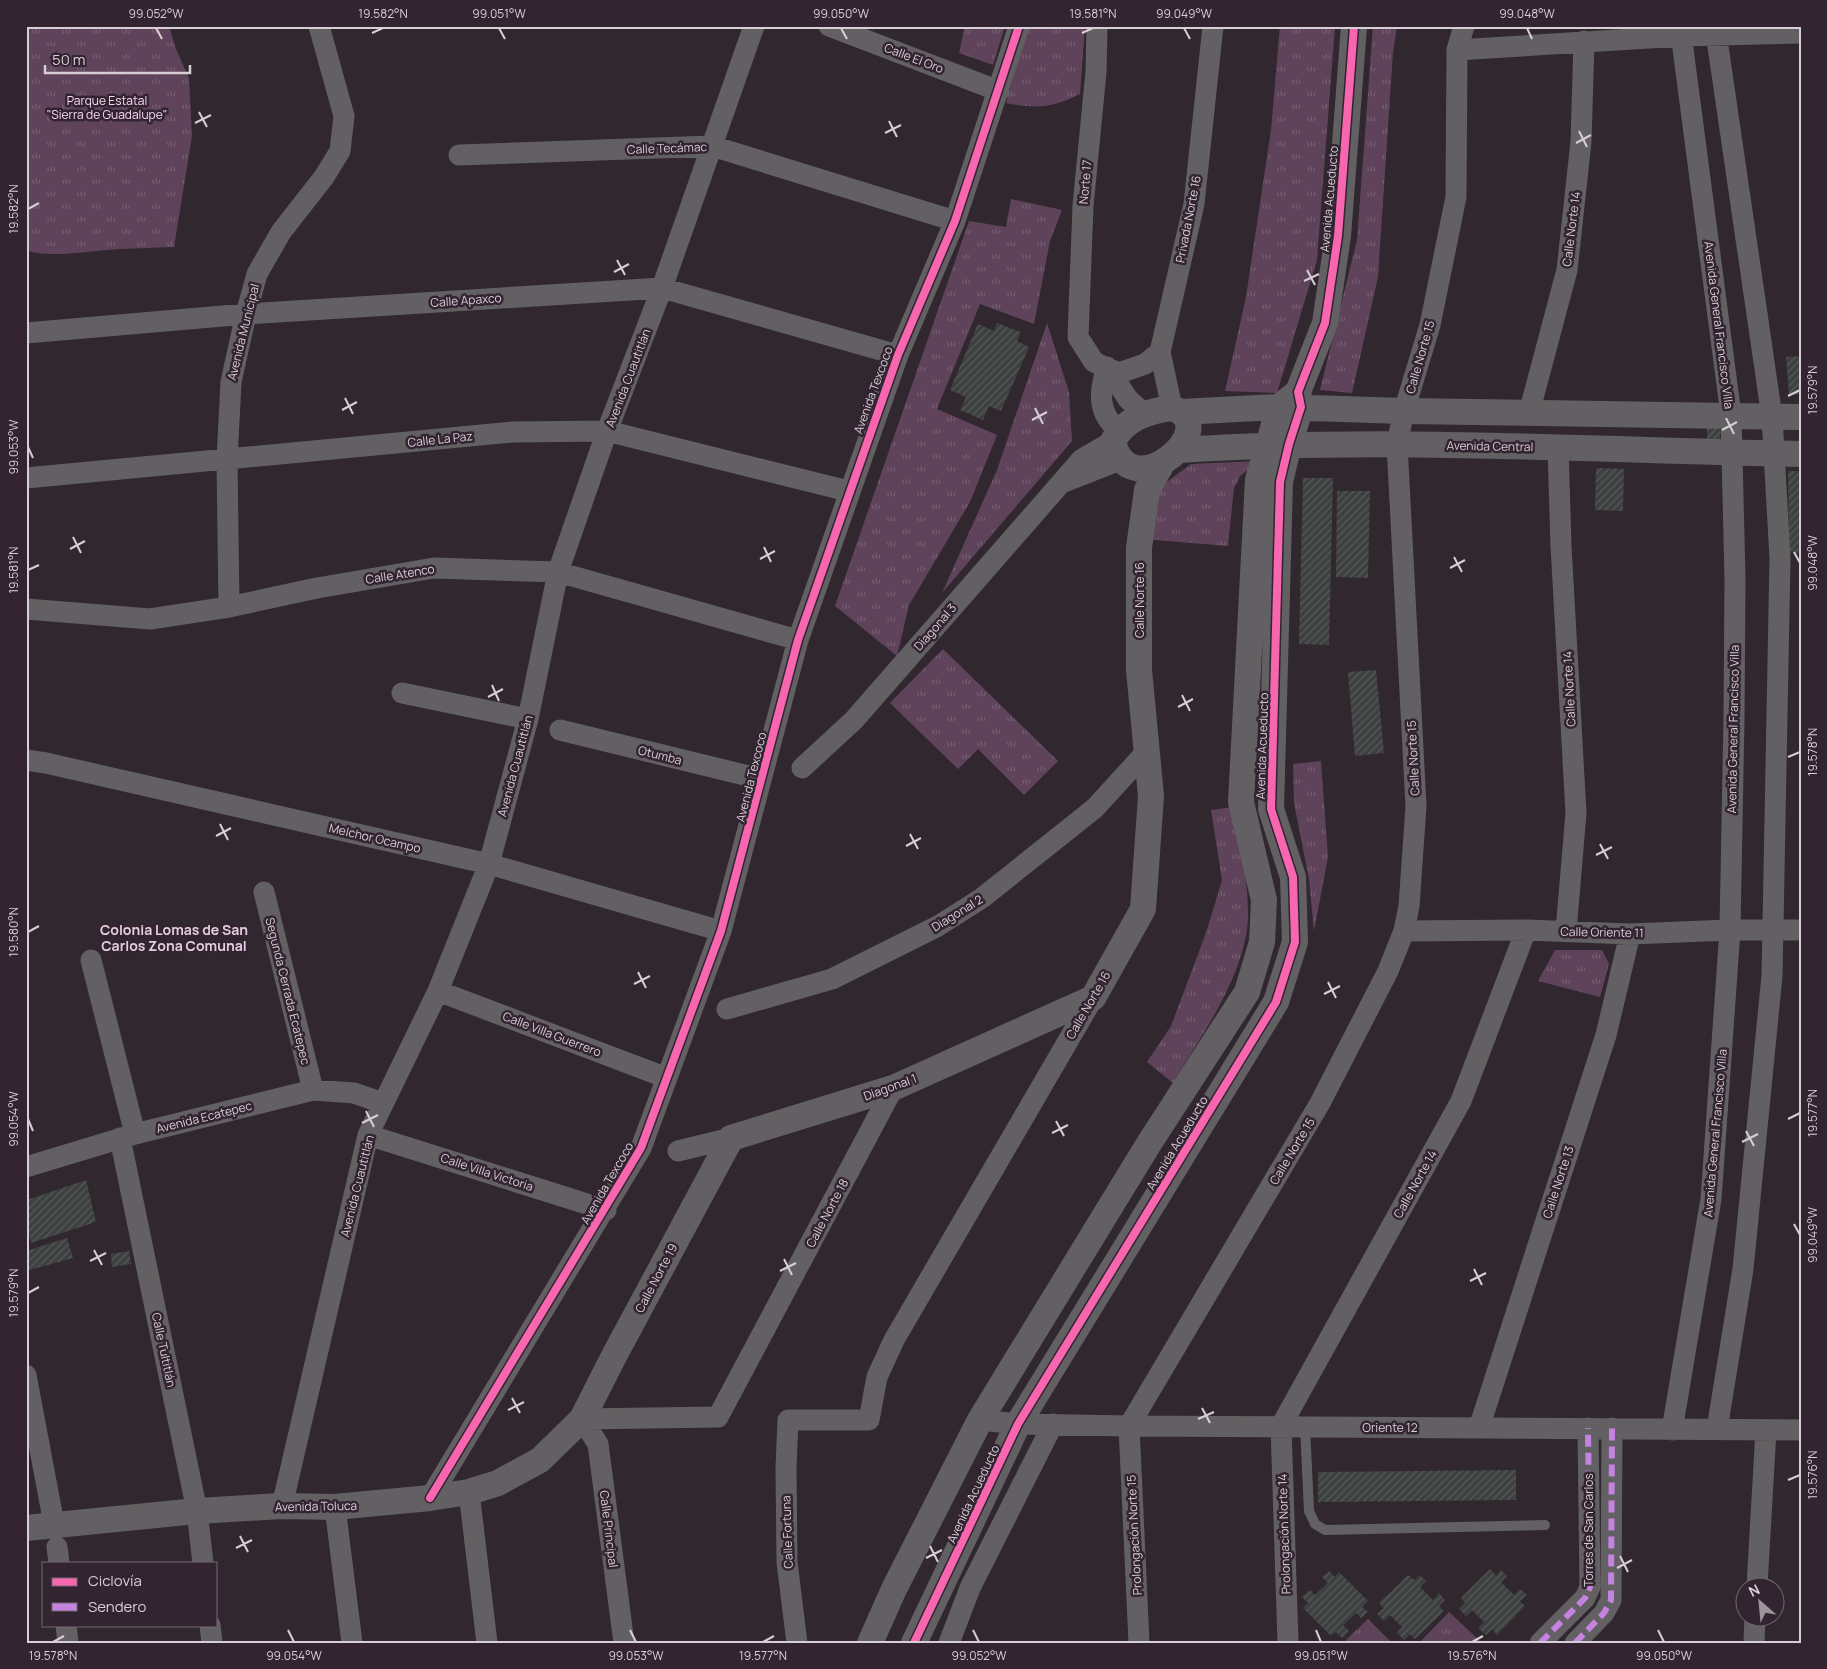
<svg xmlns="http://www.w3.org/2000/svg" width="1827" height="1669" viewBox="0 0 1827 1669" font-family="Manrope,sans-serif">
	<defs>
		<pattern id="grass-tufts" width="24" height="20" patternUnits="userSpaceOnUse" patternTransform="scale(1.25)"><rect width="24" height="20" fill="#5f435b"/><path d="M3 7l-1-3M5 7V3M7 7l1-3M15 17l-1-3M17 17v-4M19 17l1-3" fill="none" stroke="#755d72"/></pattern>
		<pattern id="building-hatch" width="6" height="6" patternUnits="userSpaceOnUse" patternTransform="scale(1.25)"><rect width="6" height="6" fill="#3c403e"/><path d="M-1 1l2-2M0 6l6-6M5 7l2-2" fill="none" stroke="#575a59"/></pattern>
	</defs>
	<rect width="100%" height="100%" fill="#30282e"/>
	<!-- grass -->
	<path fill="url(#grass-tufts)" d="M26 26H169L176 49 189 78 192 136 174 247C152 248 129 248 107 250 85 252 46 258 26 250Z
		M965 26H1005L993 65 959 53Z
		M1027 26H1085L1080 94C1052 108 1037 109 1006 103Z
		M1280 26H1335L1317 260 1277 393 1225 391 1246 297 1271 130Z
		M1373 26H1397L1393 52 1378 277 1352 393 1320 390 1357 240Z
		M1011 199 1062 210 1050 241 1034 324 980 304 937 409 997 435 970 502 909 605 897 656 835 606 969 221 1006 227Z
		M1047 323 1069 392 1072 441 942 593 997 470Z
		M1259 461 1240 476 1234 488 1228 546 1143 539 1148 496 1191 464Z
		M943 649 1058 761 1024 795 978 749 958 769 890 703Z
		M1321 761 1328 857 1314 931 1309 879 1294 803 1293 764Z
		M1234 807C1240 843 1253 901 1246 936 1235 990 1201 1036 1173 1083L1147 1062 1171 1026 1206 933 1222 880 1211 810Z
		M1555 950H1602L1609 964 1600 997 1538 981Z
		M1449 1612 1482 1643H1419Z
		M1368 1619 1392 1643H1347L1345 1641Z"/>
	<!-- building -->
	<path fill="url(#building-hatch)" d="M997 323 1021 332 1017 341 1029 347 1001 411 989 406 983 420 960 410 966 397 950 390 978 324 994 331Z
		M1801 356V394L1789 395 1786 357Z
		M1707 427 1721 428 1720 442 1707 441Z
		M1596 468 1624 469 1623 511 1595 510Z
		M1788 471H1801V553H1789Z
		M1303 478H1333L1329 645 1299 644Z
		M1337 491H1370L1368 578 1336 577Z
		M1376 670 1384 753 1355 756 1348 672Z
		M86 1180 96 1222 31 1243 26 1221 28 1216 27 1200Z
		M67 1238 73 1258 26 1271V1251Z
		M129 1251 131 1264 112 1267 111 1254Z
		M1516 1470V1500L1318 1502V1472Z
		M1490 1569 1496 1576 1501 1570 1507 1576 1501 1582 1514 1595 1520 1589 1527 1595 1520 1601 1525 1606 1497 1635 1492 1629 1486 1635 1478 1628 1484 1622 1472 1610 1466 1616 1459 1609 1465 1603 1461 1598Z
		M1329 1571 1335 1577 1339 1572 1368 1601 1362 1607 1368 1612 1361 1618 1356 1613 1343 1625 1349 1631 1342 1638 1336 1632 1331 1636 1303 1608 1308 1603 1302 1597 1310 1590 1315 1595 1328 1583 1322 1577Z
		M1408 1575 1414 1580 1420 1575 1426 1581 1420 1587 1433 1600 1439 1593 1445 1600 1439 1606 1444 1611 1415 1639 1410 1634 1404 1640 1397 1633 1402 1627 1390 1615 1384 1621 1377 1614 1384 1608 1379 1603Z"/>
	<g fill="none" stroke-linecap="round" stroke-linejoin="round">
		<!-- service -->
		<path stroke="#636063" stroke-width="10" d="M1305 1426 1309 1511 1315 1524 1325 1530 1545 1525"/>
		<!-- minor -->
		<path stroke="#636063" stroke-width="21" d="M829 26 999 91
			M1097 26 1096 72 1083 206 1078 337 1094 362 1119 373 1145 364 1160 352
			M1715 26 1772 417 1780 558 1772 976 1743 1269 1717 1429
			M1457 50 1681 36 1801 33
			M459 155 712 146 955 221
			M26 333 246 314 662 288 898 355
			M1107 367C1099 391 1097 414 1119 430
			M1107 367 1128 399 1144 414
			M1172 408 1160 352 1194 204 1213 26
			M1529 413 1567 270 1581 142 1584 41
			M1558 447 1561 546 1576 813 1566 931
			M26 478 513 432 607 431 848 491
			M1064 482 1120 460
			M229 607 227 460 231 382 246 314 257 274 281 232 324 177 340 151 344 116 319 26
			M26 609 150 619 229 607 317 588 434 568 558 572 798 640
			M402 693 528 719
			M560 730 761 779
			M26 760 46 763 489 864 721 931
			M802 768 854 720 1082 459 1113 441
			M264 892 313 1090
			M1404 931 1526 930 1630 934 1730 930H1801
			M91 960 135 1134
			M438 991 667 1078
			M727 1009 832 979 938 926 982 898 1095 808 1147 751
			M368 1135 606 1210
			M120 1138 197 1511 203 1563
			M678 1151 731 1138
			M26 1167 135 1134 313 1090 354 1093 383 1103
			M26 1375 54 1524
			M582 1419 718 1417 893 1088
			M582 1419 598 1444 624 1643
			M980 1420 1018 1424 1129 1426 1801 1430
			M1479 1428 1606 1035 1630 934
			M1672 1430 1711 1199 1730 930 1734 718 1735 578 1731 415 1680 26
			M469 1492 487 1643
			M430 1498 641 1148 721 931 798 640 898 355 955 221 1019 26
			M282 1506 368 1135 438 991 489 864 528 719 558 572 607 431 662 288 754 26
			M335 1507 352 1643
			M57 1547 59 1563
			M1757 1586 1766 1430
			M66 1625 68 1643
			M210 1625 212 1643
			M797 1643 787 1562 786 1467 788 1420H869L877 1377 894 1340 1093 998
			M949 1643 970 1588 1053 1424
			M1139 1643 1129 1426 1320 1103 1388 971 1404 931 1409 906 1416 806 1397 444 1404 411 1430 325 1456 197 1457 50 1464 26
			M1288 1643 1281 1426 1461 1101 1526 930
			M1540 1643 1585 1598 1590 1587 1588 1428
			M1575 1643 1604 1613 1611 1600 1612 1428
			M1754 1643 1755 1616"/>
		<!-- tertiary -->
		<path stroke="#636063" stroke-width="26" d="M1172 408C1227 427 1128 511 1113 441 1125 419 1147 411 1172 408Z
			M1181 412 1279 407 1404 411 1801 417
			M1180 450C1387 437 1594 450 1801 454
			M26 1528 197 1511 282 1506 335 1507 430 1498 469 1492 498 1483 540 1460 582 1419 614 1356 731 1138 893 1088 1093 998 1143 909 1151 796 1139 670V548L1147 490 1163 462
			M870 1643 894 1589 980 1420 1148 1145 1247 992 1262 942 1264 900 1241 802 1258 480 1279 407 1298 392
			M914 1643 1018 1424 1276 1002 1295 942 1293 877 1271 809 1280 482 1289 444 1301 407 1298 392 1325 323 1338 236 1354 26"/>
		<!-- quiet -->
		<path stroke="#c483df" stroke-width="6" stroke-dasharray="12 6" stroke-linecap="butt" d="M1540 1643 1585 1598 1590 1587 1588 1428
			M1575 1643 1604 1613 1611 1600 1612 1428"/>
		<!-- cycleway casing -->
		<g stroke="#332431" stroke-width="11">
			<path id="cycleway" d="M430 1498 641 1148 721 931 798 640 898 355 955 221 1019 26
				M914 1643 1018 1424 1276 1002 1295 942 1293 877 1271 809 1280 482 1289 444 1301 407 1298 392 1325 323 1338 236 1354 26"/>
		</g>
		<!-- cycleway -->
		<use href="#cycleway" stroke="#f766af" stroke-width="8"/>
	</g>
	<!-- ticks -->
	<path fill="none" stroke="#d8ced6" stroke-width="2" d="M156 28 162 39M499 28 505 39M841 28 847 39M1184 28 1190 39M1527 28 1532 39M372 33 383 28M1082 33 1093 28M199 112 207 127M889 121 897 137M195 123 211 115M1579 131 1587 147M885 133 901 125M1576 143 1591 135M28 209 39 203M617 260 625 275M1307 270 1315 285M614 272 629 264M1304 281 1319 274M1788 396 1800 390M345 398 353 414M1035 408 1043 424M342 410 357 402M1726 418 1734 434M1032 420 1047 412M1722 430 1737 422M28 447 33 458M73 537 81 553M764 547 771 562M70 549 85 541M1794 552 1800 563M1454 557 1462 572M760 559 775 551M1450 568 1465 560M28 570 39 565M492 685 499 701M1182 695 1190 711M488 697 503 689M1178 707 1193 699M1788 757 1800 752M220 824 228 840M910 834 918 849M216 836 231 828M1600 844 1608 859M906 846 921 838M1596 855 1612 847M28 932 39 926M638 972 646 988M1328 982 1336 998M634 984 650 976M1324 994 1340 986M366 1111 374 1127M28 1119 33 1131M1788 1119 1800 1113M1056 1121 1064 1136M362 1123 378 1115M1746 1131 1754 1146M1052 1133 1068 1125M1742 1142 1758 1134M1794 1224 1800 1235M94 1250 102 1265M784 1259 792 1275M90 1261 106 1253M1474 1269 1482 1285M780 1271 796 1263M1470 1281 1486 1273M28 1293 39 1287M512 1398 520 1413M1202 1408 1210 1423M508 1410 524 1402M1198 1419 1214 1412M1788 1480 1800 1475M240 1536 248 1552M930 1546 938 1562M236 1548 252 1540M1620 1556 1628 1572M926 1558 942 1550M1617 1568 1632 1560M288 1630 294 1642M630 1630 636 1642M973 1630 979 1642M1316 1630 1321 1642M1658 1630 1664 1642M53 1642 64 1636M763 1642 774 1636M1472 1642 1483 1636"/>
	<g text-anchor="middle" dominant-baseline="central" stroke-width="5" stroke-linejoin="round" paint-order="stroke">
		<!-- street labels -->
		<g font-size="12" fill="#d8ced6" stroke="#332431">
			<text transform="translate(914 58) rotate(21)">Calle El Oro</text>
			<text transform="translate(667 148) rotate(-2)">Calle Tecámac</text>
			<text transform="translate(1085 182) rotate(-85)">Norte 17</text>
			<text transform="translate(1329 199) rotate(-85)">Avenida Acueducto</text>
			<text transform="translate(1188 219) rotate(-79)">Privada Norte 16</text>
			<text transform="translate(1571 229) rotate(-83)">Calle Norte 14</text>
			<text transform="translate(466 300) rotate(-4)">Calle Apaxco</text>
			<text transform="translate(1719 325) rotate(83)">Avenida General Francisco Villa</text>
			<text transform="translate(243 332) rotate(-76)">Avenida Municipal</text>
			<text transform="translate(1420 357) rotate(-74)">Calle Norte 15</text>
			<text transform="translate(628 378) rotate(-69)">Avenida Cuautitlán</text>
			<text transform="translate(873 390) rotate(-70)">Avenida Texcoco</text>
			<text transform="translate(440 439) rotate(-6)">Calle La Paz</text>
			<text transform="translate(1490 446) rotate(1)">Avenida Central</text>
			<text transform="translate(400 574) rotate(-9)">Calle Atenco</text>
			<text transform="translate(1139 600) rotate(-90)">Calle Norte 16</text>
			<text transform="translate(935 627) rotate(-49)">Diagonal 3</text>
			<text transform="translate(1569 689) rotate(-93)">Calle Norte 14</text>
			<text transform="translate(1733 729) rotate(-89)">Avenida General Francisco Villa</text>
			<text transform="translate(1262 746) rotate(-88)">Avenida Acueducto</text>
			<text transform="translate(660 755) rotate(14)">Otumba</text>
			<text transform="translate(1413 758) rotate(-93)">Calle Norte 15</text>
			<text transform="translate(515 766) rotate(-75)">Avenida Cuautitlán</text>
			<text transform="translate(751 777) rotate(-76)">Avenida Texcoco</text>
			<text transform="translate(375 838) rotate(13)">Melchor Ocampo</text>
			<text transform="translate(957 913) rotate(-32)">Diagonal 2</text>
			<text transform="translate(1602 932) rotate(1)">Calle Oriente 11</text>
			<text transform="translate(288 991) rotate(76)">Segunda Cerrada Ecatepec</text>
			<text transform="translate(1088 1005) rotate(-60)">Calle Norte 16</text>
			<text transform="translate(552 1034) rotate(21)">Calle Villa Guerrero</text>
			<text transform="translate(890 1087) rotate(-20)">Diagonal 1</text>
			<text transform="translate(204 1117) rotate(-14)">Avenida Ecatepec</text>
			<text transform="translate(1715 1133) rotate(-85)">Avenida General Francisco Villa</text>
			<text transform="translate(1177 1143) rotate(-59)">Avenida Acueducto</text>
			<text transform="translate(1292 1151) rotate(-59)">Calle Norte 15</text>
			<text transform="translate(487 1172) rotate(18)">Calle Villa Victoria</text>
			<text transform="translate(1558 1182) rotate(-72)">Calle Norte 13</text>
			<text transform="translate(607 1183) rotate(-60)">Avenida Texcoco</text>
			<text transform="translate(1415 1184) rotate(-61)">Calle Norte 14</text>
			<text transform="translate(357 1186) rotate(-76)">Avenida Cuautitlán</text>
			<text transform="translate(827 1213) rotate(-62)">Calle Norte 18</text>
			<text transform="translate(656 1278) rotate(-62)">Calle Norte 19</text>
			<text transform="translate(164 1350) rotate(78)">Calle Tultitlán</text>
			<text x="1390" y="1427">Oriente 12</text>
			<text transform="translate(973 1494) rotate(-65)">Avenida Acueducto</text>
			<text transform="translate(316 1506) rotate(-1)">Avenida Toluca</text>
			<text transform="translate(609 1529) rotate(83)">Calle Principal</text>
			<text transform="translate(1588 1530) rotate(-90)">Torres de San Carlos</text>
			<text transform="translate(787 1532) rotate(-92)">Calle Fortuna</text>
			<text transform="translate(1284 1534) rotate(-92)">Prolongación Norte 14</text>
			<text transform="translate(1134 1535) rotate(-93)">Prolongación Norte 15</text>
		</g>
		<!-- park labels -->
		<g font-size="12" fill="#f9d5f3" stroke="#332431">
			<text x="107" y="100">Parque Estatal<tspan x="107" dy="14">"Sierra de Guadalupe"</tspan></text>
		</g>
		<!-- neighbourhood labels -->
		<g font-size="14" font-weight="bold" fill="#e2cede" stroke="#332431">
			<text x="174" y="929">Colonia Lomas de San<tspan x="174" dy="16">Carlos Zona Comunal</tspan></text>
		</g>
	</g>
	<!-- border -->
	<rect width="1827" height="1669" fill="none" stroke="#332431" stroke-width="55"/>
	<!-- legend -->
	<rect x="42" y="1562" width="175" height="65" fill="#332431" stroke="#756873"/>
	<rect x="52" y="1578" width="25" height="8" fill="#f766af" stroke="#756873"/>
	<text x="88" y="1586" font-size="15" fill="#d8ced6">Ciclovía</text>
	<rect x="52" y="1603" width="25" height="8" fill="#c483df" stroke="#756873"/>
	<text x="88" y="1612" font-size="15" fill="#d8ced6">Sendero</text>
	<!-- north arrow -->
	<g transform="translate(1760 1602) rotate(333)"><circle r="24" fill="#332431" stroke="#756873"/>
	<path d="M0-4L9 19L0 12L-9 19Z" fill="#9d949b"/>
	<text y="-8" font-size="14" font-weight="bold" text-anchor="middle" fill="#d8ced6">N</text>
	</g>
	<!-- scale -->
	<path d="M45 65v8h145v-8" fill="none" stroke="#d8ced6" stroke-width="2.5"/>
	<text x="52" y="65" font-size="15" fill="#d8ced6" stroke="#332431" stroke-width="4" paint-order="stroke">50 m</text>
	<rect x="28" y="28" width="1772" height="1614" fill="none" stroke="#d8ced6" stroke-width="2"/>
	<g font-size="12" text-anchor="middle" fill="#d8ced6">
		<text x="156" y="18">99.052°W</text>
		<text x="383" y="18">19.582°N</text>
		<text x="499" y="18">99.051°W</text>
		<text x="841" y="18">99.050°W</text>
		<text x="1093" y="18">19.581°N</text>
		<text x="1184" y="18">99.049°W</text>
		<text x="1527" y="18">99.048°W</text>
		<text transform="translate(14 209) rotate(-90)" y="4">19.582°N</text>
		<text transform="translate(1813 390) rotate(-90)" y="4">19.579°N</text>
		<text transform="translate(14 447) rotate(-90)" y="4">99.053°W</text>
		<text transform="translate(1813 563) rotate(-90)" y="4">99.048°W</text>
		<text transform="translate(14 570) rotate(-90)" y="4">19.581°N</text>
		<text transform="translate(1813 752) rotate(-90)" y="4">19.578°N</text>
		<text transform="translate(14 932) rotate(-90)" y="4">19.580°N</text>
		<text transform="translate(1813 1113) rotate(-90)" y="4">19.577°N</text>
		<text transform="translate(14 1119) rotate(-90)" y="4">99.054°W</text>
		<text transform="translate(1813 1235) rotate(-90)" y="4">99.049°W</text>
		<text transform="translate(14 1293) rotate(-90)" y="4">19.579°N</text>
		<text transform="translate(1813 1475) rotate(-90)" y="4">19.576°N</text>
		<text x="53" y="1660">19.578°N</text>
		<text x="294" y="1660">99.054°W</text>
		<text x="636" y="1660">99.053°W</text>
		<text x="763" y="1660">19.577°N</text>
		<text x="979" y="1660">99.052°W</text>
		<text x="1321" y="1660">99.051°W</text>
		<text x="1472" y="1660">19.576°N</text>
		<text x="1664" y="1660">99.050°W</text>
	</g>
</svg>
